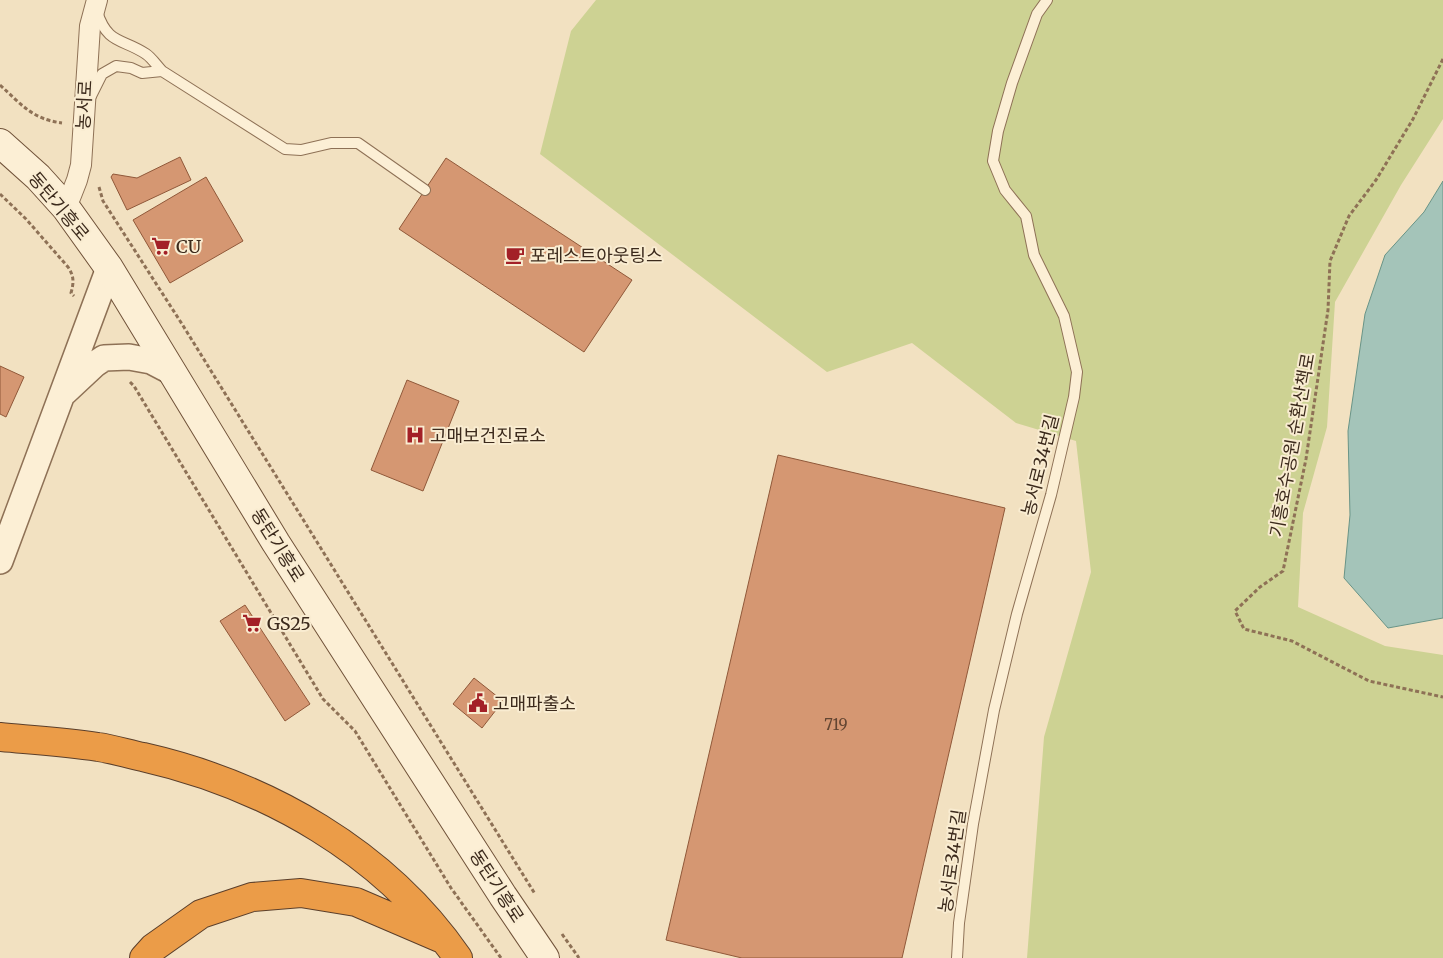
<svg xmlns="http://www.w3.org/2000/svg" width="1443" height="958" viewBox="0 0 1443 958" font-family="Merriweather,'Noto Sans KR',serif">
	<rect width="100%" height="100%" fill="#f2e1c1"/>
	<!-- green -->
	<path fill="#cdd293" d="M596 0H1443V119L1401 185 1335 302 1327 427 1303 513 1298 607 1385 646 1443 655V958H1027L1044 737 1091 572 1076 441 1016 423 912 343 827 372 540 154 571 31Z"/>
	<!-- water -->
	<path fill="#a4c4b9" stroke="#699487" d="M1443 181V618L1388 628 1344 578 1350 515 1348 431 1365 314 1385 255 1424 212Z"/>
	<!-- building -->
	<path fill="#d59772" stroke="#905839" d="M180 157 191 180 127 210 111 177 113 174 137 178Z
		M446 158 632 280 584 352 399 229Z
		M206 177 243 241 170 283 133 220Z
		M0 366 24 377 6 417 0 414Z
		M407 380 459 401 423 491 371 470Z
		M778 455 1005 508 902 958H742L666 940Z
		M245 605 310 704 285 721 220 621Z
		M474 678 503 701 482 728 453 704Z"/>
	<g fill="none" stroke-linecap="round" stroke-linejoin="round">
		<!-- service casing -->
		<g stroke="#8e7156" stroke-width="12">
			<path id="service" d="M97 12C108 45 122 38 146 54 152 58 157 66 162 71L285 149 301 150 331 143H358L425 190
				M91 96 102 74 116 66 131 68 142 73 162 71
				M957 958 959 923 973 824 994 710 1017 614 1051 495 1074 397 1077 372 1064 316 1034 255 1026 216 1005 190 993 161 998 131 1012 83 1037 14 1047 0"/>
		</g>
		<!-- minor casing -->
		<g stroke="#8e7156" stroke-width="22">
			<path id="minor" d="M66 208 77 180 81 165 90 26 97 0"/>
		</g>
		<!-- tertiary casing -->
		<g stroke="#8e7156" stroke-width="28">
			<path id="tertiary" d="M65 392 95 364 104 358 129 357 151 361 172 372
				M0 561 109 268"/>
		</g>
		<!-- secondary casing -->
		<g stroke="#705239" stroke-width="30">
			<path id="secondary" d="M0 143 38 177 66 208 109 268 276 543 503 896 545 958"/>
		</g>
		<!-- motorway casing -->
		<g stroke="#5b3f2b" stroke-width="30">
			<path id="motorway" d="M0 737C33 740 66 742 98 747 113 749 128 754 143 757 266 785 385 852 458 958
				M144 958 153 948 201 914 252 897 301 893 356 902 440 938"/>
		</g>
		<!-- path -->
		<path stroke="#8e7156" stroke-width="3" stroke-dasharray="4 2.5" stroke-linecap="butt" d="M1443 59 1413 119 1376 180 1349 216 1330 261 1328 310 1306 459 1283 571 1260 587 1235 611 1244 629 1292 641 1369 681 1443 697
			M0 85C22 105 32 119 62 123
			M99 187 103 201 182 324 535 894
			M0 194 26 219 68 267C74 276 74 282 71 293L74 296
			M130 382 134 386 323 699 355 731 451 888 501 958
			M562 934 579 958"/>
		<!-- service -->
		<use href="#service" stroke="#fcefd5" stroke-width="10"/>
		<!-- minor -->
		<use href="#minor" stroke="#fcefd5" stroke-width="20"/>
		<!-- tertiary -->
		<use href="#tertiary" stroke="#fcefd5" stroke-width="25"/>
		<!-- secondary -->
		<use href="#secondary" stroke="#fcefd5" stroke-width="28"/>
		<!-- motorway -->
		<use href="#motorway" stroke="#eb9c48" stroke-width="28"/>
	</g>
	<!-- icons -->
	<defs>
		<g id="supermarket-bare" transform="scale(1.5)"><path d="M-6-5.5h2.5l.6 2H6L4.5 2H-2.5L-4.4-4H-6ZM-1.5 3.2a1.3 1.3 0 1 0 .1 0ZM3 3.2a1.3 1.3 0 1 0 .1 0Z" fill="#a32027" stroke="#f9ecd1" stroke-width="2.5" paint-order="stroke"/></g>
		<g id="cafe-bare" transform="scale(1.5)"><path d="M-5.5-4.5H6V0H3Q3 3.5 0 3.5H-2.5Q-5.5 3.5-5.5 0ZM3-3.2v2h1.7v-2ZM-6 4.5H4V6H-6Z" fill="#a32027" stroke="#f9ecd1" stroke-width="2.5" paint-order="stroke"/></g>
		<g id="hospital-bare" transform="scale(1.5)"><path d="M-5-5h3v3.5h4V-5h3V5h-3V1.5h-4V5h-3Z" fill="#a32027" stroke="#f9ecd1" stroke-width="2.5" paint-order="stroke"/></g>
		<g id="civic-bare" transform="scale(1.5)"><path d="M-.6-6.5H3V-4.5H.6V-3L4-1V1h2V6H-6V1h2V-1L-.6-3ZM-1.2 2.5V6h2.4V2.5Z" fill="#a32027" stroke="#f9ecd1" stroke-width="2.5" paint-order="stroke"/></g>
	</defs>
	<g fill-rule="evenodd">
		<use href="#supermarket-bare" x="161" y="246"/>
		<use href="#cafe-bare" x="515" y="255"/>
		<use href="#hospital-bare" x="415" y="435"/>
		<use href="#supermarket-bare" x="252" y="623"/>
		<use href="#civic-bare" x="478" y="703"/>
	</g>
	<g text-anchor="middle" dominant-baseline="central" stroke-width="4" stroke-linejoin="round" paint-order="stroke">
		<!-- number labels -->
		<g font-size="15" fill="#624532">
			<text x="836" y="724">719</text>
		</g>
		<!-- street labels -->
		<g font-size="18" fill="#3c2a1c" stroke="#f9ecd1">
			<text transform="translate(84 105) rotate(-87)">농서로</text>
			<text transform="translate(59 206) rotate(50)">동탄기흥로</text>
			<text transform="translate(1292 445) rotate(-80)">기흥호수공원 순환산책로</text>
			<text transform="translate(1040 465) rotate(-76)">농서로34번길</text>
			<text transform="translate(278 545) rotate(58)">동탄기흥로</text>
			<text transform="translate(952 861) rotate(-82)">농서로34번길</text>
			<text transform="translate(497 886) rotate(57)">동탄기흥로</text>
		</g>
		<!-- poi labels -->
		<g font-size="18" fill="#3c2a1c" stroke="#f9ecd1" text-anchor="start">
			<text x="176" y="246">CU</text>
			<text x="530" y="255">포레스트아웃팅스</text>
			<text x="430" y="435">고매보건진료소</text>
			<text x="267" y="623">GS25</text>
			<text x="493" y="703">고매파출소</text>
		</g>
	</g>
</svg>
